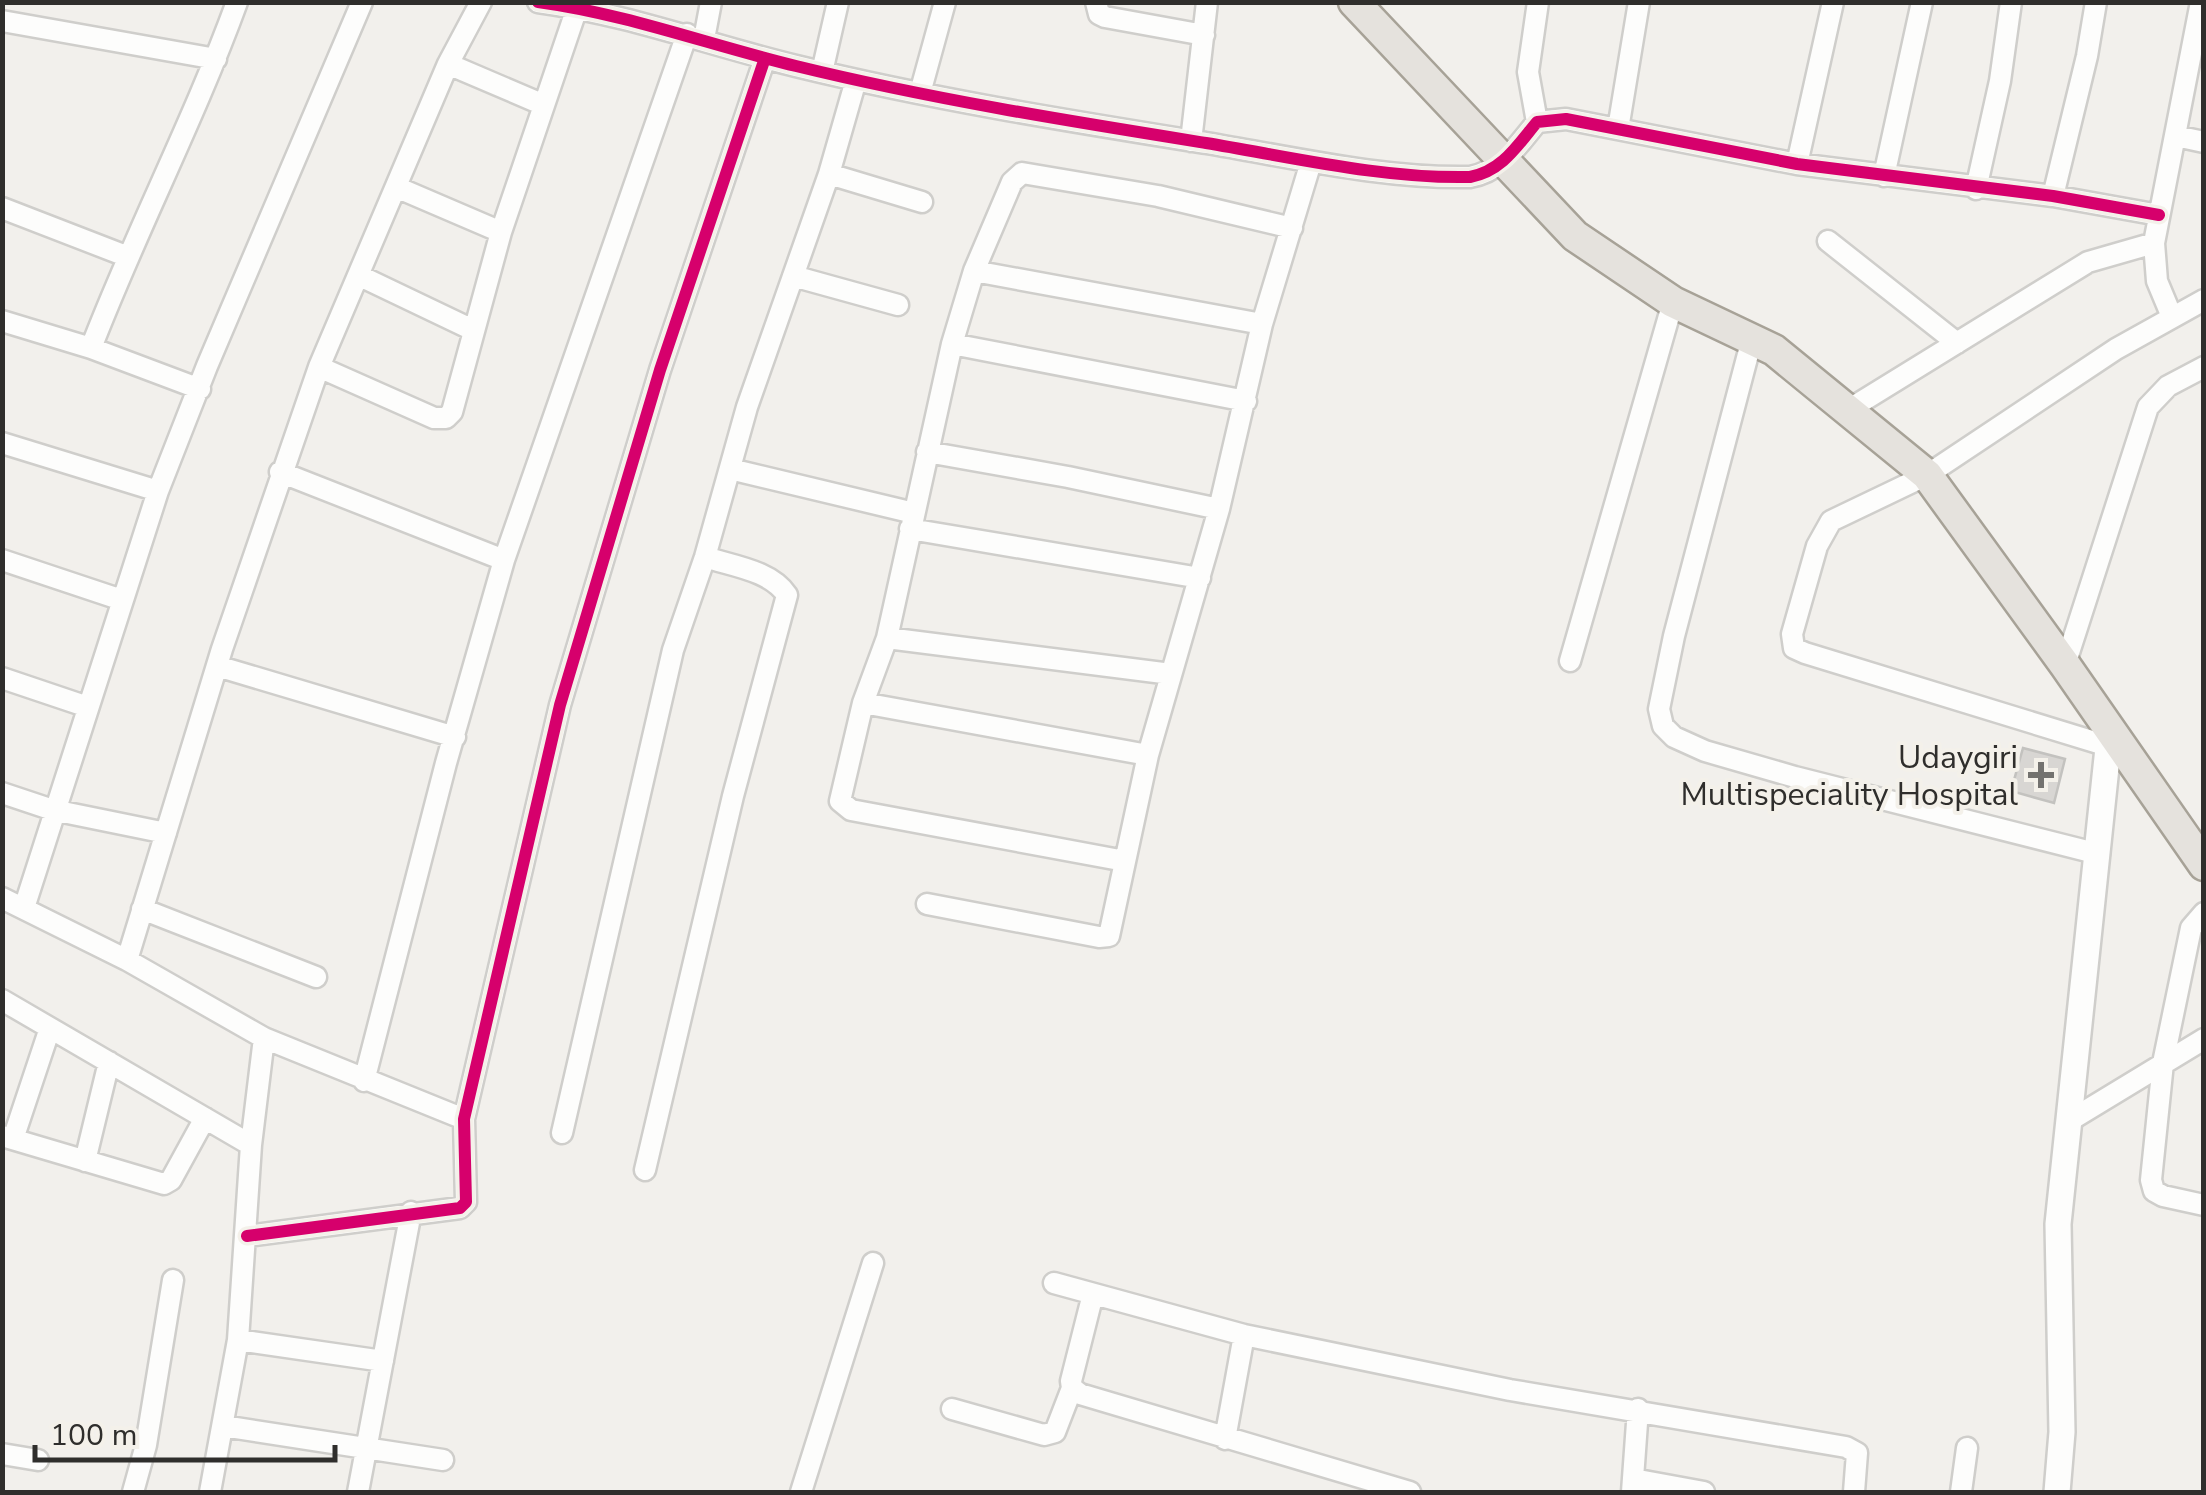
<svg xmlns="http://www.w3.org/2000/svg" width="2206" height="1495" viewBox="0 0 2206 1495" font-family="'Nunito Sans',sans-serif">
	<rect width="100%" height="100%" fill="#f2f0ec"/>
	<!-- building -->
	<path fill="#d8d6d3" stroke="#c3c2bf" stroke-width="2.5" d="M2023 748 2065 759 2054 803 2011 791Z"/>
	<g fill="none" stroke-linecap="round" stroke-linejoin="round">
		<!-- minor casing -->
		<g stroke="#cfcecb" stroke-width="25">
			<path id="minor" d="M538 2C627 14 709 45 796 66 931 99 1069 121 1206 143 1291 157 1384 179 1470 177 1502 171 1517 146 1537 122L1566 119 1797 164 2053 196 2159 215
				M1096 2 1099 14 1105 17 1204 35
				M2 21 216 59
				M704 39 711 2
				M448 64 544 105
				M822 72 838 2
				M920 93 945 2
				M1537 122 1528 72 1538 2
				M1618 129 1639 2
				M2176 136 2204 142
				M1191 141 1207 2
				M1797 164 1833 2
				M829 174 922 202
				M1884 176 1922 2
				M396 187 501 232
				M1976 189 2000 81 2011 2
				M2053 196 2087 56 2096 2
				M2 208 126 256
				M1828 241 1957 343
				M974 271 1262 324
				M360 276 473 330
				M793 276 898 305
				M2172 317 2157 281 2154 243 2201 2
				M2 321 91 348 200 389
				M1752 339 1674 636 1659 709 1663 726 1674 737 1705 751 1795 777 2099 854
				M952 344 1246 401
				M91 348C136 231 194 120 237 2
				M319 367 434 418H446L452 412 501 232 579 2
				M1848 410 2088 262 2154 243
				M2 443 158 491
				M927 452 1068 477 1219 509
				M730 469 914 513
				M280 472 504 560
				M910 529 1200 578
				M2 560 122 600
				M887 638 1171 674
				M1570 661 1673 302
				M2065 665 2148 407 2168 386 2204 367
				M217 666 455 737
				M2 678 88 707
				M863 703 1148 755
				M2108 746 1805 653 1794 648 1792 634 1817 546 1831 521 1927 475 2116 349 2204 300
				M2 793 53 810 166 833
				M1125 861 851 810 840 801 863 703 887 638 952 344 974 271 1012 182 1022 173 1158 196 1292 228
				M2 898 127 960 264 1038 464 1119
				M927 904 1099 937 1109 936 1148 755 1219 509 1262 324 1311 162
				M24 908 158 491 207 366 362 2
				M142 909 316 977
				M2204 913 2191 928 2163 1063 2151 1180 2154 1191 2163 1196 2204 1205
				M127 960 222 649 319 367 448 64 481 2
				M2 1000 251 1145
				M364 1081 446 763 504 560 687 34
				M2069 1121 2204 1039
				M562 1133 673 650 705 557 747 407 829 174 856 80
				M2 1136 164 1184 171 1180 205 1118
				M13 1139 50 1028
				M85 1161 109 1062
				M645 1170 733 796 787 595C770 570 732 566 705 557
				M247 1236 460 1208 466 1202 464 1119 560 705 660 370 765 58
				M1054 1283 1244 1335 1510 1390 1846 1447 1857 1453 1854 1492
				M1093 1294 1071 1381 1072 1388 1080 1394 1410 1492
				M238 1340 383 1361
				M952 1409 1044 1435 1055 1432 1072 1388
				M223 1426 443 1460
				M1225 1439 1244 1335
				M2 1454 38 1460
				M1633 1479 1704 1492
				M133 1492 146 1445 173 1280
				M210 1492 238 1340 251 1145 264 1038
				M358 1492 411 1212
				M801 1492 873 1263
				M1632 1492 1638 1409
				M1961 1492 1967 1448"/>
		</g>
		<!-- tertiary casing -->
		<g stroke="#cfcecb" stroke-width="30">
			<path id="tertiary" d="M2057 1492 2062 1432 2058 1224 2110 729"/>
		</g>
		<!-- primary casing -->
		<g stroke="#a7a297" stroke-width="35">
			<path id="primary" d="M1354 2 1575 236 1673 302 1774 350 1927 475 2065 665 2204 865"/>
		</g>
		<!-- minor -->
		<use href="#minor" stroke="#fdfdfc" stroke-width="20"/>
		<!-- tertiary -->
		<use href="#tertiary" stroke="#fdfdfc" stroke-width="25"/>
		<!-- primary -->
		<use href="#primary" stroke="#e5e2dd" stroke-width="30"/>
		<!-- cycleway casing -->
		<g stroke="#f4f1ea" stroke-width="19">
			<path id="cycleway" d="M538 2C627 14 709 45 796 66 931 99 1069 121 1206 143 1291 157 1384 179 1470 177 1502 171 1517 146 1537 122L1566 119 1797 164 2053 196 2159 215
				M247 1236 460 1208 466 1202 464 1119 560 705 660 370 765 58"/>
		</g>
		<!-- cycleway -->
		<use href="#cycleway" stroke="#d6006c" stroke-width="12"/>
	</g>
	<!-- markers -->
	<path fill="#73726f" stroke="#f4f1ea" stroke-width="4" d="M2036 760h10v10h10v10h-10v10h-10v-10h-10v-10h10z"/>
	<g text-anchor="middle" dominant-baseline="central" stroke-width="8" stroke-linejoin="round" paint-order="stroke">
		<!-- poi labels -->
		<g font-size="32" fill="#2f2e2c" stroke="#f4f1ea" text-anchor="end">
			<text x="2018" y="757">Udaygiri<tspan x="2018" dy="37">Multispeciality Hospital</tspan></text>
		</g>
	</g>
	<!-- border -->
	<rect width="2206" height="1495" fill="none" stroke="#2f2e2c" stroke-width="10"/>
	<!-- scale -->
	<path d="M35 1445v15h300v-15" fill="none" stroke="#2f2e2c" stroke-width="5"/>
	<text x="50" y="1445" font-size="30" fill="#2f2e2c" stroke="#f4f1ea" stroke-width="8" paint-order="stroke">100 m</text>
</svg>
